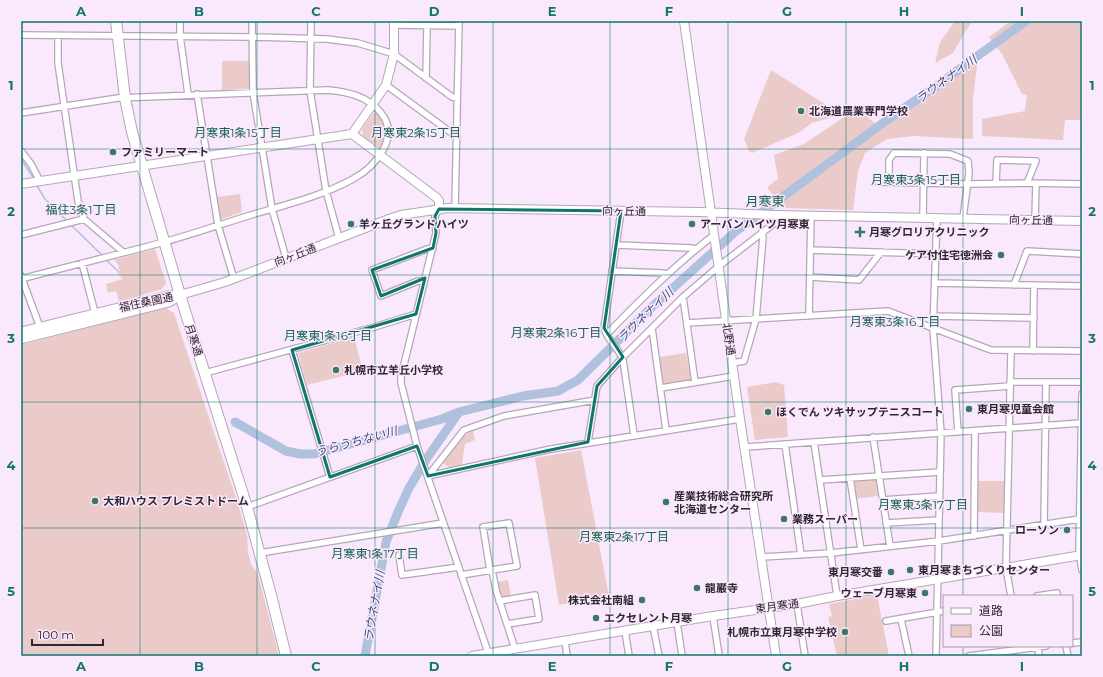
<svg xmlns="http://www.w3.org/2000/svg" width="1103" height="677" viewBox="0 0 1103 677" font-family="Montserrat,'Noto Sans JP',sans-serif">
	<rect width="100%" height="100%" fill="#fae8fd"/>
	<!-- green -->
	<path fill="#ebcbca" d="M955 21H972L953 53 935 63 940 42Z
		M1011 21H1082V120H1065L1063 140 982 136V119L1025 111 1027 95 1022 94 1002 54 989 37Z
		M979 49 973 98V139L914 136 887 139 865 153 858 171 853 210 786 208 775 198 767 187 778 179 774 155 804 144 856 109 878 125Z
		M222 61H249L250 89 222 90Z
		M771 70 836 111 837 116 812 123 798 133 752 153 749 151 744 139Z
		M374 113H378C386 124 386 133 382 146L379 147 363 136 362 129Z
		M240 194 242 212 222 219 219 217 216 197Z
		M155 249 166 283 162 289 119 302 116 291 108 293 106 284 123 279 117 273 120 270 118 268 119 266 113 258H115L118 259Z
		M166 308 174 313 238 504 247 535 248 552 251 564 258 574 279 656H21V345Z
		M354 337 363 371 307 385 298 353Z
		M686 353 691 379 690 381 664 386 662 384 659 357Z
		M776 382 784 385 788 437 755 440 747 387Z
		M473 431 475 440 465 444 462 464 450 468 442 462C451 450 459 436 473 431Z
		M581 450 609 596 559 605 535 458Z
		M853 479H876L878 496 855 499Z
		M977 481H1004V513L977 512Z
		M508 580 511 597 502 599 498 589 497 582Z
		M877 595 889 656H837L828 617 832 616 829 604Z"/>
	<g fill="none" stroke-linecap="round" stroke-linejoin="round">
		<!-- stream -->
		<path stroke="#b0c1de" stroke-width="1.5" d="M21 159 34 179
			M36 184 45 199 67 221
			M71 225 103 256
			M105 259 118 271"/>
		<!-- river -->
		<path stroke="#b0c1de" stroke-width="9" d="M235 422 286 451 300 454H314L442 419 459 412 523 396 558 391 578 380 653 306 735 232 887 120 938 85 976 57 1026 21
			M365 656 386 542 398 512 409 488 425 461 459 412"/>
		<!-- street casing -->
		<g stroke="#b6a5ba" stroke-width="8">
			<path id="street" d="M180 21V36L188 94
				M252 21 253 92 272 209 286 258
				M311 21 310 90 326 191 339 238
				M394 25 459 26
				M21 35 251 37 327 39 358 43 394 54 452 97 457 98
				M58 36V63L78 201 84 219 123 252
				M426 78 427 26
				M386 85 457 137
				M197 94 218 225 234 279
				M21 113 118 98 328 90C348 92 368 96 381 113 401 137 375 167 353 179 322 196 285 205 251 215 222 224 193 234 164 242 117 255 69 266 21 279
				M21 151 31 164 40 181
				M878 182 967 184 1027 183 1082 184
				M889 182V160L894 153 950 154 968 161 969 173 963 218
				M996 184 997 160 1036 161 1027 183
				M455 208 459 21
				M439 209 435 216 436 233 401 377V383L417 446 489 655
				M621 211 604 328C607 340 619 348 623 360L634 435
				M923 217 924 153
				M1035 220 1036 183
				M21 235 84 219
				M616 245 691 248 696 249
				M810 250 935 254
				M82 263 95 313
				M612 271 662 273 667 274
				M21 276 41 330
				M810 277 859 280 881 252
				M424 282 418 281 381 296 372 270 427 249 433 248
				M935 283 1082 286
				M1014 285 1027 251 1082 254
				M683 297 695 382
				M809 316 811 215
				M934 316 1034 318
				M687 323 888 311 991 350 1082 351
				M652 328 666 430
				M607 334C641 299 675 265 714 235
				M292 350 330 477
				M1011 351 1006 568 1011 596
				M1033 351 1034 286
				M733 363 744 361 756 319 763 237 762 232
				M205 373 371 328 416 314
				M1010 382H1082
				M661 388 734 376
				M1082 394 1079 551 1082 570
				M958 432 955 390 1010 386
				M873 437 890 546
				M588 442 597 386 623 357 683 297 719 266 785 215
				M814 442 837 596
				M785 444 801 555
				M745 447 1081 423
				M428 476 551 449 740 419
				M428 476 464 430 504 416 595 400
				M850 478 861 550
				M820 480 940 472
				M883 500 939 496
				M247 507 417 446
				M886 523 939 520
				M1044 524 1046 382
				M974 536 975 431
				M260 553 443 523
				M399 555 402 575 459 567
				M761 557 831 553 939 541 1079 519
				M492 570 496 590 515 649
				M461 575 517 566 509 523 483 527 490 570
				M1037 596 1057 593V596
				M499 601 535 595 539 619 507 624
				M797 604 805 656
				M713 616 719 656
				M901 619 909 656
				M886 621 944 611
				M677 622 682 656
				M653 626 659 656
				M625 631 629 656
				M565 641 567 656
				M1072 643 1082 642
				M1038 646 1039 656
				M1066 646 1068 656
				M936 656 941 433 933 328 937 218
				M969 656 1046 646"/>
		</g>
		<!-- secondary casing -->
		<g stroke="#b6a5ba" stroke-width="10">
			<path id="secondary" d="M394 21V54L386 85 352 134 437 198 439 201V209
				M684 21 740 419 776 656
				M21 184 352 134
				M180 295 225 282 389 219 401 215 448 208 699 212 776 215 1082 221
				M472 656 713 616 797 604 837 596 1082 555"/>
		</g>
		<!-- primary casing -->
		<g stroke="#b6a5ba" stroke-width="11">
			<path id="primary" d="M21 332 167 296 178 295
				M21 339 169 302 180 295"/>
		</g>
		<!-- highway casing -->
		<g stroke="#b6a5ba" stroke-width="12">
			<path id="highway" d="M116 21 125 98 132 132 180 295 247 507 271 595 286 656"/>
		</g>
		<!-- street -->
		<use href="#street" stroke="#fff" stroke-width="5.5"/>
		<!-- secondary -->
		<use href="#secondary" stroke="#fff" stroke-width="8"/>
		<!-- primary -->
		<use href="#primary" stroke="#fff" stroke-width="9"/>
		<!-- highway -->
		<use href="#highway" stroke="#fff" stroke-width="10"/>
	</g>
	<!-- marked area -->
	<path fill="none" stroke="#0f766e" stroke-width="3" stroke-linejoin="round" d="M439 209 621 211 604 328 623 357 597 386 588 442 428 476 417 446 330 477 292 350 416 314 425 278 381 296 372 270 433 248 436 233 435 216Z"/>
	<!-- grid -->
	<path fill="none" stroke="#0f766e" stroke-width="1" stroke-opacity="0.55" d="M140 21V656M257 21V656M375 21V656M493 21V656M610 21V656M728 21V656M846 21V656M963 21V596M21 149H1082M21 275H1082M21 402H1082M21 528H1082M963 646V656"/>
	<!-- markers -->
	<g fill="#3b7864" stroke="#fae8fd" stroke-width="1.5">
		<circle cx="801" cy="111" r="4"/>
		<circle cx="113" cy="152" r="4"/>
		<circle cx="351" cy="224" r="4"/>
		<circle cx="692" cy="224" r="4"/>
		<path d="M858 226h4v4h4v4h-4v4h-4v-4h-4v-4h4z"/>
		<circle cx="1001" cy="255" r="4"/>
		<circle cx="336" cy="370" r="4"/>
		<circle cx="969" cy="409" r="4"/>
		<circle cx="768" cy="412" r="4"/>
		<circle cx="95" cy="501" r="4"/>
		<circle cx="666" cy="502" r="4"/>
		<circle cx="784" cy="519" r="4"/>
		<circle cx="1067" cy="530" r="4"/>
		<circle cx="910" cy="570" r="4"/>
		<circle cx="891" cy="572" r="4"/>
		<circle cx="697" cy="588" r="4"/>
		<circle cx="925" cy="593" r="4"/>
		<circle cx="642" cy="600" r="4"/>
		<circle cx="596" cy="618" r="4"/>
		<circle cx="845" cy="632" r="4"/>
	</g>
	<g text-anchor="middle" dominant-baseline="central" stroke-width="3" stroke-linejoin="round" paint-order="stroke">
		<!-- poi labels -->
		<g font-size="11" font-weight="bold" fill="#2e272f" stroke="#fae8fd" text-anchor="start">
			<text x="809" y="111">北海道農業専門学校</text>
			<text x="121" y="152">ファミリーマート</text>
			<text x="359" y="224">羊ヶ丘グランドハイツ</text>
			<text x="700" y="224">アーバンハイツ月寒東</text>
			<text x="869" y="232">月寒グロリアクリニック</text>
			<text x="993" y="255" text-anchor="end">ケア付住宅徳洲会</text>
			<text x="344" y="370">札幌市立羊丘小学校</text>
			<text x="977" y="409">東月寒児童会館</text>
			<text x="776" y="412">ほくでん ツキサップテニスコート</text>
			<text x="674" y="496">産業技術総合研究所<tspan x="674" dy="13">北海道センター</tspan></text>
			<text x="103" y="501">大和ハウス プレミストドーム</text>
			<text x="792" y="519">業務スーパー</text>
			<text x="1059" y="530" text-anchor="end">ローソン</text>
			<text x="918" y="570">東月寒まちづくりセンター</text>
			<text x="883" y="572" text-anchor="end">東月寒交番</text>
			<text x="705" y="588">龍巌寺</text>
			<text x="917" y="593" text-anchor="end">ウェーブ月寒東</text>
			<text x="634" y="600" text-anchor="end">株式会社南組</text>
			<text x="604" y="618">エクセレント月寒</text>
			<text x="837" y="632" text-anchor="end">札幌市立東月寒中学校</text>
		</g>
		<!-- street labels -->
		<g font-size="11" fill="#2e272f" stroke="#fae8fd">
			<text transform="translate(624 211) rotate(1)">向ヶ丘通</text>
			<text transform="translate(1031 220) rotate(1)">向ヶ丘通</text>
			<text transform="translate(295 255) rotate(-21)">向ヶ丘通</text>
			<text transform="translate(146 302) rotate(-12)">福住桑園通</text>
			<text transform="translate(729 339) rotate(82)">北野通</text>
			<text transform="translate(194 340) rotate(72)">月寒通</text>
			<text transform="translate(777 606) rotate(-8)">東月寒通</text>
		</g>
		<!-- water labels -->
		<g font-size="12" font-style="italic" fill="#375078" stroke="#fae8fd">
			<text transform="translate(946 79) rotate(-36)">ラウネナイ川</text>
			<text transform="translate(645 315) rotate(-44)">ラウネナイ川</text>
			<text transform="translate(356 441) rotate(-15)">うらうちない川</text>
			<text transform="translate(374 606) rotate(-80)">ラウネナイ川</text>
		</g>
		<!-- neighbourhood labels -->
		<g font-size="12" fill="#15624d" stroke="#fae8fd">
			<text x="238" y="132">月寒東1条15丁目</text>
			<text x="416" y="132">月寒東2条15丁目</text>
			<text x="916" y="179">月寒東3条15丁目</text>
			<text x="81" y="209">福住3条1丁目</text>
			<text x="895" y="321">月寒東3条16丁目</text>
			<text x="556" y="332">月寒東2条16丁目</text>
			<text x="328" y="335">月寒東1条16丁目</text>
			<text x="923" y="504">月寒東3条17丁目</text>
			<text x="624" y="536">月寒東2条17丁目</text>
			<text x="375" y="553">月寒東1条17丁目</text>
		</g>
		<!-- quarter labels -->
		<g font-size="13" fill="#15624d" stroke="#fae8fd">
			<text x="765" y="201">月寒東</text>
		</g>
	</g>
	<!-- border -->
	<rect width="1103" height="677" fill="none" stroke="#fae8fd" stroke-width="44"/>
	<!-- legend -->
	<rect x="943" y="595" width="130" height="52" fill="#fae8fd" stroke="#a89bab"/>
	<rect x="951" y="608" width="20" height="6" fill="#ffffff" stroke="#a89bab"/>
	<text x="979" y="615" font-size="12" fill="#2e272f">道路</text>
	<rect x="951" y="625" width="20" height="12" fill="#ebcbca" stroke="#a89bab"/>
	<text x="979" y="635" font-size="12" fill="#2e272f">公園</text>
	<!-- scale -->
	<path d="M32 639v6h71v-6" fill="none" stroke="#2e272f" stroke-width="2"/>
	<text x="38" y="639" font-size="12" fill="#2e272f" stroke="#fae8fd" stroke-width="3" paint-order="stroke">100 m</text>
	<rect x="22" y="22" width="1059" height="633" fill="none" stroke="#0f766e" stroke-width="1.5"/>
	<g font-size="13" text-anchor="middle" font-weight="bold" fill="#0f766e">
		<text x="81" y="16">A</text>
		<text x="199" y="16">B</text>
		<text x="316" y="16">C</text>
		<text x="434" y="16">D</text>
		<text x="552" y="16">E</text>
		<text x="669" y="16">F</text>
		<text x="787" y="16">G</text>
		<text x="904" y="16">H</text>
		<text x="1022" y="16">I</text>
		<text x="11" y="90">1</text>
		<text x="1092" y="90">1</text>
		<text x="11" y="216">2</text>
		<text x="1092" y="216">2</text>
		<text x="11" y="343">3</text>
		<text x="1092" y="343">3</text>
		<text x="11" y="470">4</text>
		<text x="1092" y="470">4</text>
		<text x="11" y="596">5</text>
		<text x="1092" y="596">5</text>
		<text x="81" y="671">A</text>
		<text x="199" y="671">B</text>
		<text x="316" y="671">C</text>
		<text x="434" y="671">D</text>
		<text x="552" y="671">E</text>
		<text x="669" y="671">F</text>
		<text x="787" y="671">G</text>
		<text x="904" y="671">H</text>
		<text x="1022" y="671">I</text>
	</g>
</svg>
